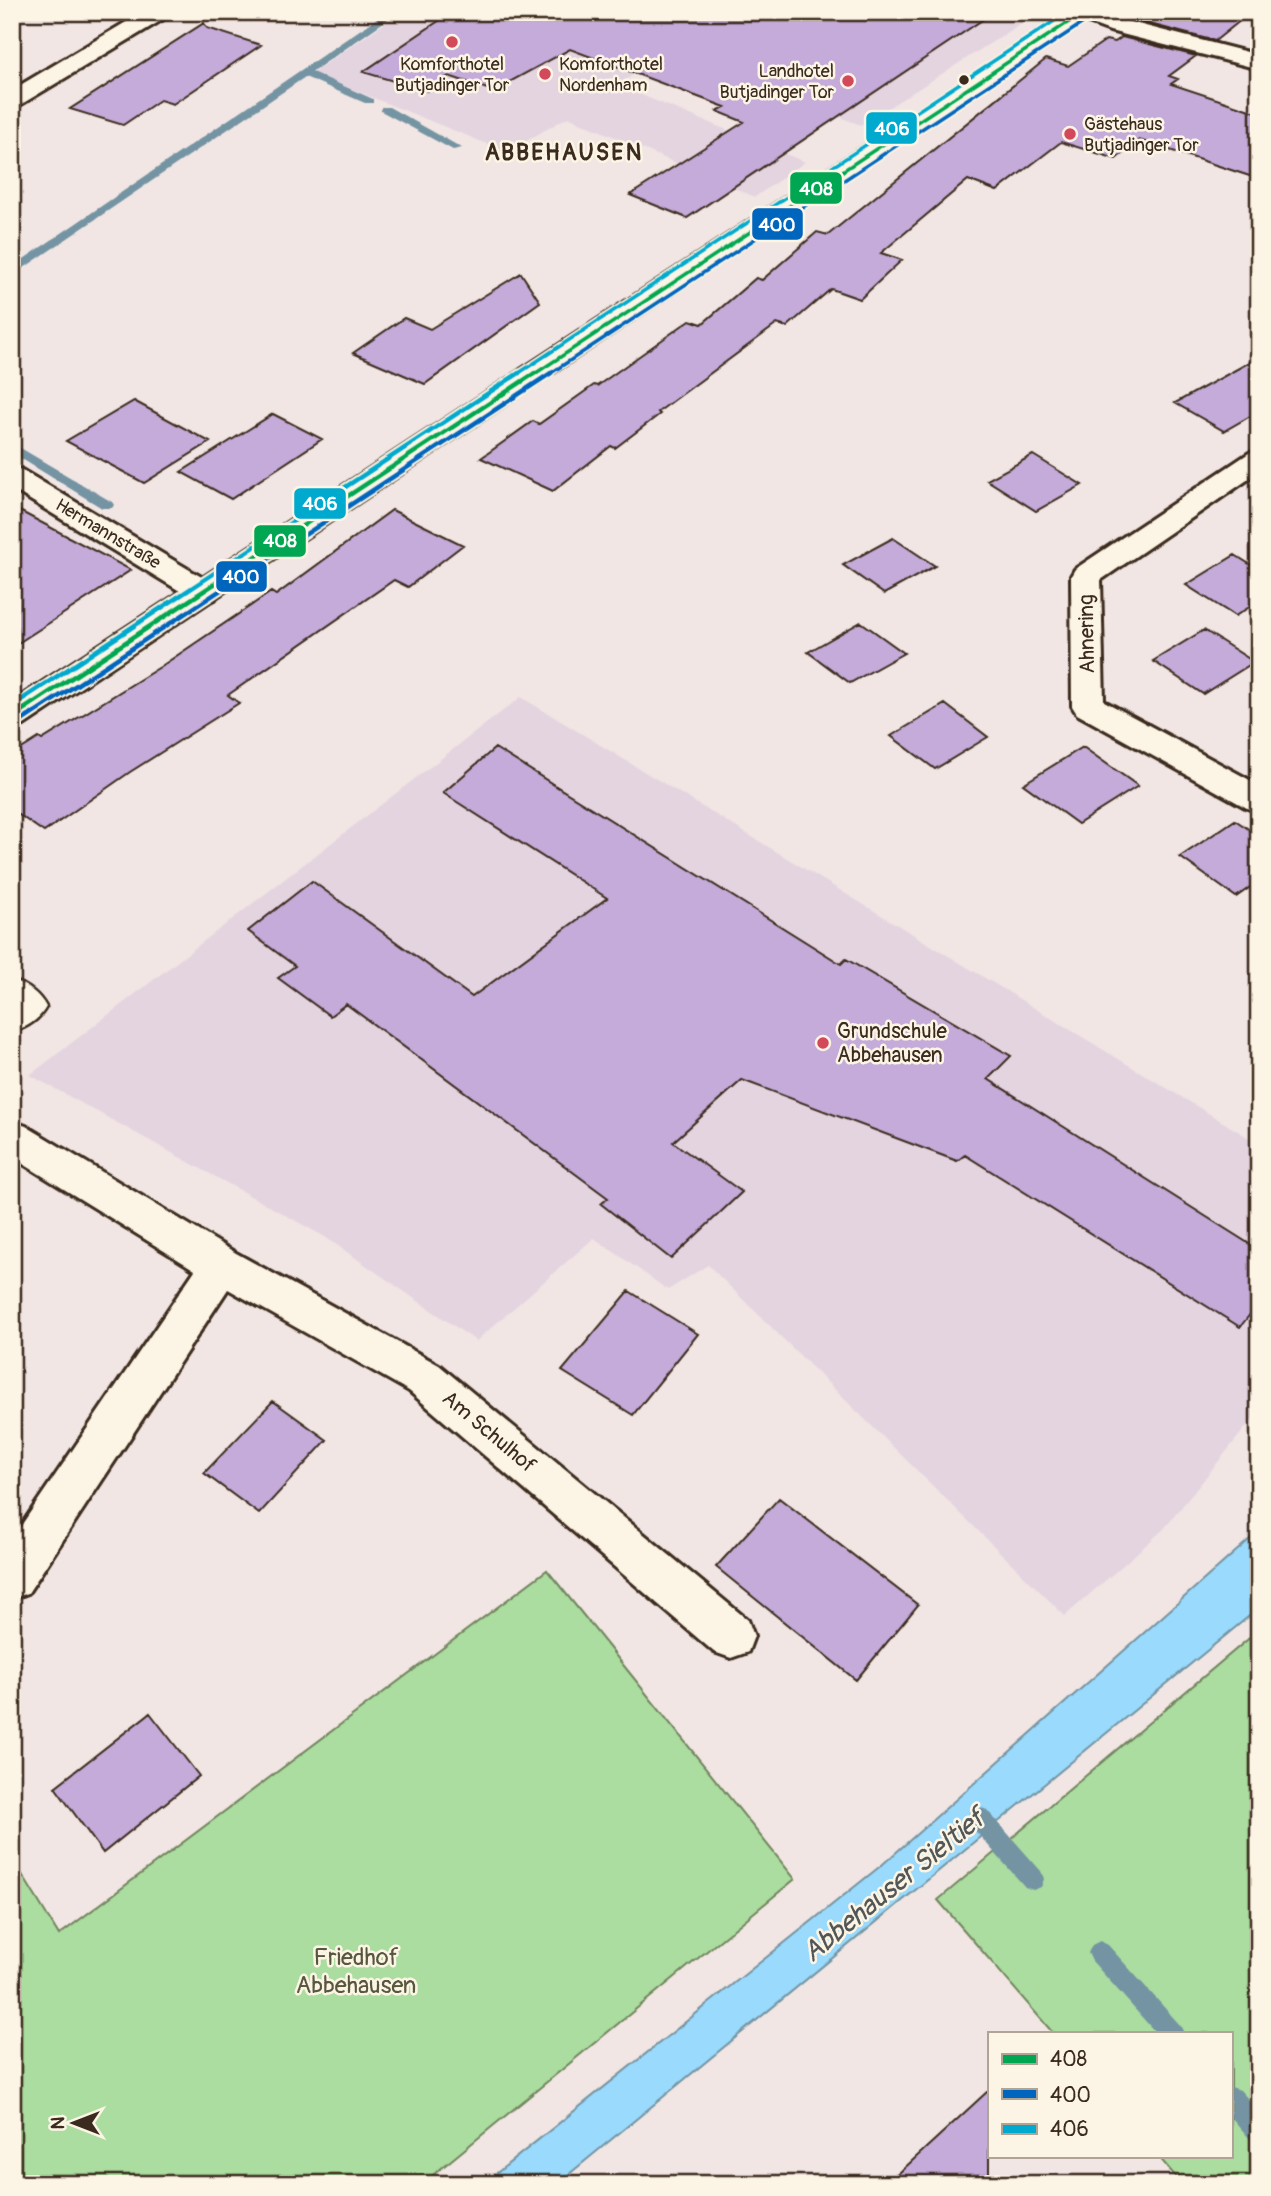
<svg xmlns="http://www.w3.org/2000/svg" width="1271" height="2196" viewBox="0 0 1271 2196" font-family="Pangolin,sans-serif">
	<rect width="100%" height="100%" fill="#f1e6e3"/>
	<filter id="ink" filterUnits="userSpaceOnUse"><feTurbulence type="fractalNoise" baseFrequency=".0143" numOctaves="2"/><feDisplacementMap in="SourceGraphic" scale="14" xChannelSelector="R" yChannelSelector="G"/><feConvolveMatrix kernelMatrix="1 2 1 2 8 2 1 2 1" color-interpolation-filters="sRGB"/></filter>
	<g filter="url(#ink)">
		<!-- built -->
		<path fill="#e4d4e0" d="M401 12H1040L861 125 669 53 617 85 805 162 755 197 568 117 507 152 312 73Z
			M521 697 1259 1144V1411L1164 1529 1065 1616 708 1265 668 1290 594 1238 476 1341 325 1237 30 1075Z"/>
		<!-- green -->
		<path fill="#aadd9f" stroke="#72845e" stroke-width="2" d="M547 1570 795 1879 422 2184H12V1858L59 1935Z
			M1259 1630V2184H1182L1158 2156H1231V2033H1053L938 1900Z"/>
		<!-- water -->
		<path fill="#9adafc" stroke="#7494a3" stroke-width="2" d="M1259 1531V1608L557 2184H483L883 1864Z"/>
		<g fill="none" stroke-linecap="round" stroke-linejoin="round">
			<!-- stream -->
			<path fill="#7494a3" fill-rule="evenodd" d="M386 12H398L312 72 373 99V103H365L305 77 12 276V267Z
				M381 107H389L462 148 453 150 381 111Z
				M12 443 112 502 114 505 112 508H102L12 453Z
				M979 1807 987 1810 1041 1871 1044 1879 1041 1887 1033 1890 1025 1887 971 1826 968 1818 971 1810Z
				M1100 1941 1108 1945 1180 2025 1184 2033H1156L1092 1961 1088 1953 1092 1945Z
				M1231 2087 1240 2090 1259 2111V2142L1250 2139 1231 2117Z"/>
		</g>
		<!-- building -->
		<path fill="#c4abd9" stroke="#3b2a1e" stroke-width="2" d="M452 12H994L687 218 630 195 744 122 717 111 725 107 570 49 493 91 449 76 427 91 363 72Z
			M1155 12H1251L1215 41 1142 22Z
			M204 23 207 28 261 45 173 104 160 100 123 125 70 109Z
			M1122 37 1196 56 1169 76 1178 79 1171 84 1259 113V179L1139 140 1116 159 1061 142 997 191 968 180 881 253 902 260 860 299 831 289 787 327 777 324 658 412 660 414 615 448 611 446 553 491 481 458 533 421 539 424 594 385 597 386 690 320 702 324 756 278 762 280 817 232 828 235 1046 59 1068 66 1106 40 1115 42Z
			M521 273 540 302 425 384 353 353 404 318 430 329Z
			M1259 357V411L1224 431 1175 403Z
			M134 401 210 442 144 483 66 441Z
			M273 414 322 439 231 499 181 472Z
			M1033 455 1082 485 1036 511 987 480Z
			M12 507 131 570 12 647Z
			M392 510 463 545 408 587 394 580 228 695 239 703 130 772 44 832 12 810V755L39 738 42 740 160 667 271 592 276 595Z
			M893 538 935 566 884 594 843 565Z
			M1235 555 1259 570V601L1235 616 1186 585Z
			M861 622 904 653 850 683 808 652Z
			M1204 630 1254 662 1203 694 1153 661Z
			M945 704 988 737 935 769 891 736Z
			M1083 747 1138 786 1078 824 1023 784Z
			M495 748 841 964 846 959 1011 1056 988 1079 1259 1250V1303L1240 1327 965 1155 957 1161 742 1080 673 1142 742 1192 671 1259 601 1204 608 1198 346 1004 330 1016 278 978 295 966 248 931 312 881 472 997 607 898 443 793Z
			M1235 820 1259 836V881L1236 897 1180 857Z
			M629 1291 698 1334 633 1415 562 1371Z
			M273 1401 327 1440 259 1514 204 1473Z
			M779 1498 918 1605 856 1680 716 1567Z
			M150 1713 199 1776 103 1853 55 1787Z
			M989 2090V2184H887Z"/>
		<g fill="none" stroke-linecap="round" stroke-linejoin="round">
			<!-- lane casing -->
			<g stroke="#3b2a1e" stroke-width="5">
				<path id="lane" d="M12 980C27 985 39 994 46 1007 39 1020 26 1028 12 1032Z"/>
			</g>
			<!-- street casing -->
			<g stroke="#3b2a1e" stroke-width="6">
				<path id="street" d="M143 12H170L167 17 20 105 12 107V90Z
					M1101 12 1126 21 1259 55V69L1110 31 1075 18 1072 13Z
					M1259 450V472L1101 580 1104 701 1259 785V812L1247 808 1077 714 1072 706 1071 576 1075 569 1249 453Z
					M12 467 22 470 215 585 219 592 215 599 204 602 193 599 12 489Z
					M12 1121 26 1126 236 1253 439 1365 748 1620 754 1636 748 1652 731 1658 714 1652 409 1391 228 1289 28 1593 12 1599V1539L195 1270 12 1157Z"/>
			</g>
			<!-- secondary casing -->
			<g stroke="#3b2a1e" stroke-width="6">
				<path id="secondary" d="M1069 12H1095L24 725 12 728V702Z"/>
			</g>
			<!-- lane -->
			<use href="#lane" fill="#fcf5e5" fill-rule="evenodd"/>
			<!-- street -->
			<use href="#street" fill="#fcf5e5" fill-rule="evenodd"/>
			<!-- secondary -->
			<use href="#secondary" fill="#fcf5e5" fill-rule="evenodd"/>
			<!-- bus-1-far1 casing -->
			<g stroke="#fcf5e5" stroke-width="7">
				<path id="bus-1-far1" d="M533 375 1084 12"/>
			</g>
			<!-- bus-1 casing -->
			<g stroke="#fcf5e5" stroke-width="9">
				<path id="bus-1" d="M12 717 535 373"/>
			</g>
			<!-- bus-2-far1 casing -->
			<g stroke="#fcf5e5" stroke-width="7">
				<path id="bus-2-far1" d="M548 375 1089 19"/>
			</g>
			<!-- bus-2 casing -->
			<g stroke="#fcf5e5" stroke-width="9">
				<path id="bus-2" d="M17 724 551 373"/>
			</g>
			<!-- bus-3-far1 casing -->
			<g stroke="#fcf5e5" stroke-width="7">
				<path id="bus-3-far1" d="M516 375 1068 12"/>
			</g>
			<!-- bus-3 casing -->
			<g stroke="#fcf5e5" stroke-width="9">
				<path id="bus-3" d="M12 706 519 373"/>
			</g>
			<!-- bus-1-far1 -->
			<use href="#bus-1-far1" stroke="#00a651" stroke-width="3.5"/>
			<!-- bus-1 -->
			<use href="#bus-1" stroke="#00a651" stroke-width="4.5"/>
			<!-- bus-2-far1 -->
			<use href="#bus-2-far1" stroke="#0065bd" stroke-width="3.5"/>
			<!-- bus-2 -->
			<use href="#bus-2" stroke="#0065bd" stroke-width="4.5"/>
			<!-- bus-3-far1 -->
			<use href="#bus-3-far1" stroke="#00a9ce" stroke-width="3.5"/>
			<!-- bus-3 -->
			<use href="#bus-3" stroke="#00a9ce" stroke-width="4.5"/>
		</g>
	</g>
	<!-- markers -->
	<g fill="#d1495b" stroke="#fcf5e5" stroke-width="2.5">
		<circle cx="452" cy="42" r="7"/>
		<circle cx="545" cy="74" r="7"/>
		<circle cx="848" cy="81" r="7"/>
		<circle cx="1070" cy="134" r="7"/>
		<circle cx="823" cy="1043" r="7"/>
	</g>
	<circle fill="#3b2a1e" stroke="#fcf5e5" stroke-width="2.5" cx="964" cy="80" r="6"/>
	<g text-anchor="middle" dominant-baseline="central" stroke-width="5" stroke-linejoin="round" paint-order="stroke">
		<!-- far-poi labels -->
		<g font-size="18" fill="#3b2a1e" stroke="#fcf5e5" text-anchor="start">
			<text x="452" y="64" text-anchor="middle">Komforthotel<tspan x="452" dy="21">Butjadinger Tor</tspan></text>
			<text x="559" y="64">Komforthotel<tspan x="559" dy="21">Nordenham</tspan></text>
			<text x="834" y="71" text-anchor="end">Landhotel<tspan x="834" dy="21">Butjadinger Tor</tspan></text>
			<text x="1084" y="124">Gästehaus<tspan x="1084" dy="21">Butjadinger Tor</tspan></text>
		</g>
		<!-- far-street labels -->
		<g font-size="18" fill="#3b2a1e" stroke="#fcf5e5">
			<text transform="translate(108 534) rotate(31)">Hermannstraße</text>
		</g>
		<!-- street labels -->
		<g font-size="21" fill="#3b2a1e" stroke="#fcf5e5">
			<text transform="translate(1087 634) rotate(-91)">Ahnering</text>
			<text transform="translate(489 1432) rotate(40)">Am Schulhof</text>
		</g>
		<!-- poi labels -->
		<g font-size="21" fill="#3b2a1e" stroke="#fcf5e5" text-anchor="start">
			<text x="837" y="1031">Grundschule<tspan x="837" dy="24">Abbehausen</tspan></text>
		</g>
		<!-- far-district labels -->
		<g font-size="23" font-weight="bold" letter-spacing="2" fill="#3b2a1e" stroke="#fcf5e5">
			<text x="564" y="152">ABBEHAUSEN</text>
		</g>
		<!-- near-park labels -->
		<g font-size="24" fill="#57573e" stroke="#fcf5e5">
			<text x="356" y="1957">Friedhof<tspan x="356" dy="28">Abbehausen</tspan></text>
		</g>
		<!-- near-water labels -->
		<g font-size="28" font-style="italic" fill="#535656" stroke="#fcf5e5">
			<text transform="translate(894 1886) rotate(-39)">Abbehauser Sieltief</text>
		</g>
	</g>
	<g stroke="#fcf5e5" stroke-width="2.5">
		<rect x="865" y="111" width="53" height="34" rx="7" fill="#00a9ce"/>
		<rect x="789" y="171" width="54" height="34" rx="7" fill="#00a651"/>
		<rect x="751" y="207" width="53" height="34" rx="7" fill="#0065bd"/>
		<rect x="293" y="487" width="54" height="33" rx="7" fill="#00a9ce"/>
		<rect x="253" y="524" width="54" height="34" rx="7" fill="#00a651"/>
		<rect x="215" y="560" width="53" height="33" rx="7" fill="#0065bd"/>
	</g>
	<g font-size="19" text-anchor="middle" font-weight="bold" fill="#fff">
		<text x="892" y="135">406</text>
		<text x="816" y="195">408</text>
		<text x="777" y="231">400</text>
		<text x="320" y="510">406</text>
		<text x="280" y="547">408</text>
		<text x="241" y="583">400</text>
	</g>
	<!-- margin -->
	<rect width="1271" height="2196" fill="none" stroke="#fcf5e5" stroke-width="42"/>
	<rect x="21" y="21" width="1229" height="2154" fill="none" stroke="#3b2a1e" stroke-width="2.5" filter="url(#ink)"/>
	<!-- legend -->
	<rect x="988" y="2032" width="245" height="126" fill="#fcf5e5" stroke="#afa495" stroke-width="2"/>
	<rect x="1002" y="2054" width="35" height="10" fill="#00a651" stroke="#afa495" stroke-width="2"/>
	<text x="1050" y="2066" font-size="21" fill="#3b2a1e">408</text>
	<rect x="1002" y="2089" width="35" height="10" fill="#0065bd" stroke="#afa495" stroke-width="2"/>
	<text x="1050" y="2102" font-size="21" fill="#3b2a1e">400</text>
	<rect x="1002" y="2124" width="35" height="10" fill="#00a9ce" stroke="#afa495" stroke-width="2"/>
	<text x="1050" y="2136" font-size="21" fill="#3b2a1e">406</text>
	<!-- north arrow -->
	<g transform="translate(74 2123) rotate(270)" stroke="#fcf5e5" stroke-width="5" paint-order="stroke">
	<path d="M0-5L12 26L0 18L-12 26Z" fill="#3b2a1e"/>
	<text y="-10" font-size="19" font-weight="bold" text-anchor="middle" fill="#3b2a1e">N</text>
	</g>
</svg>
